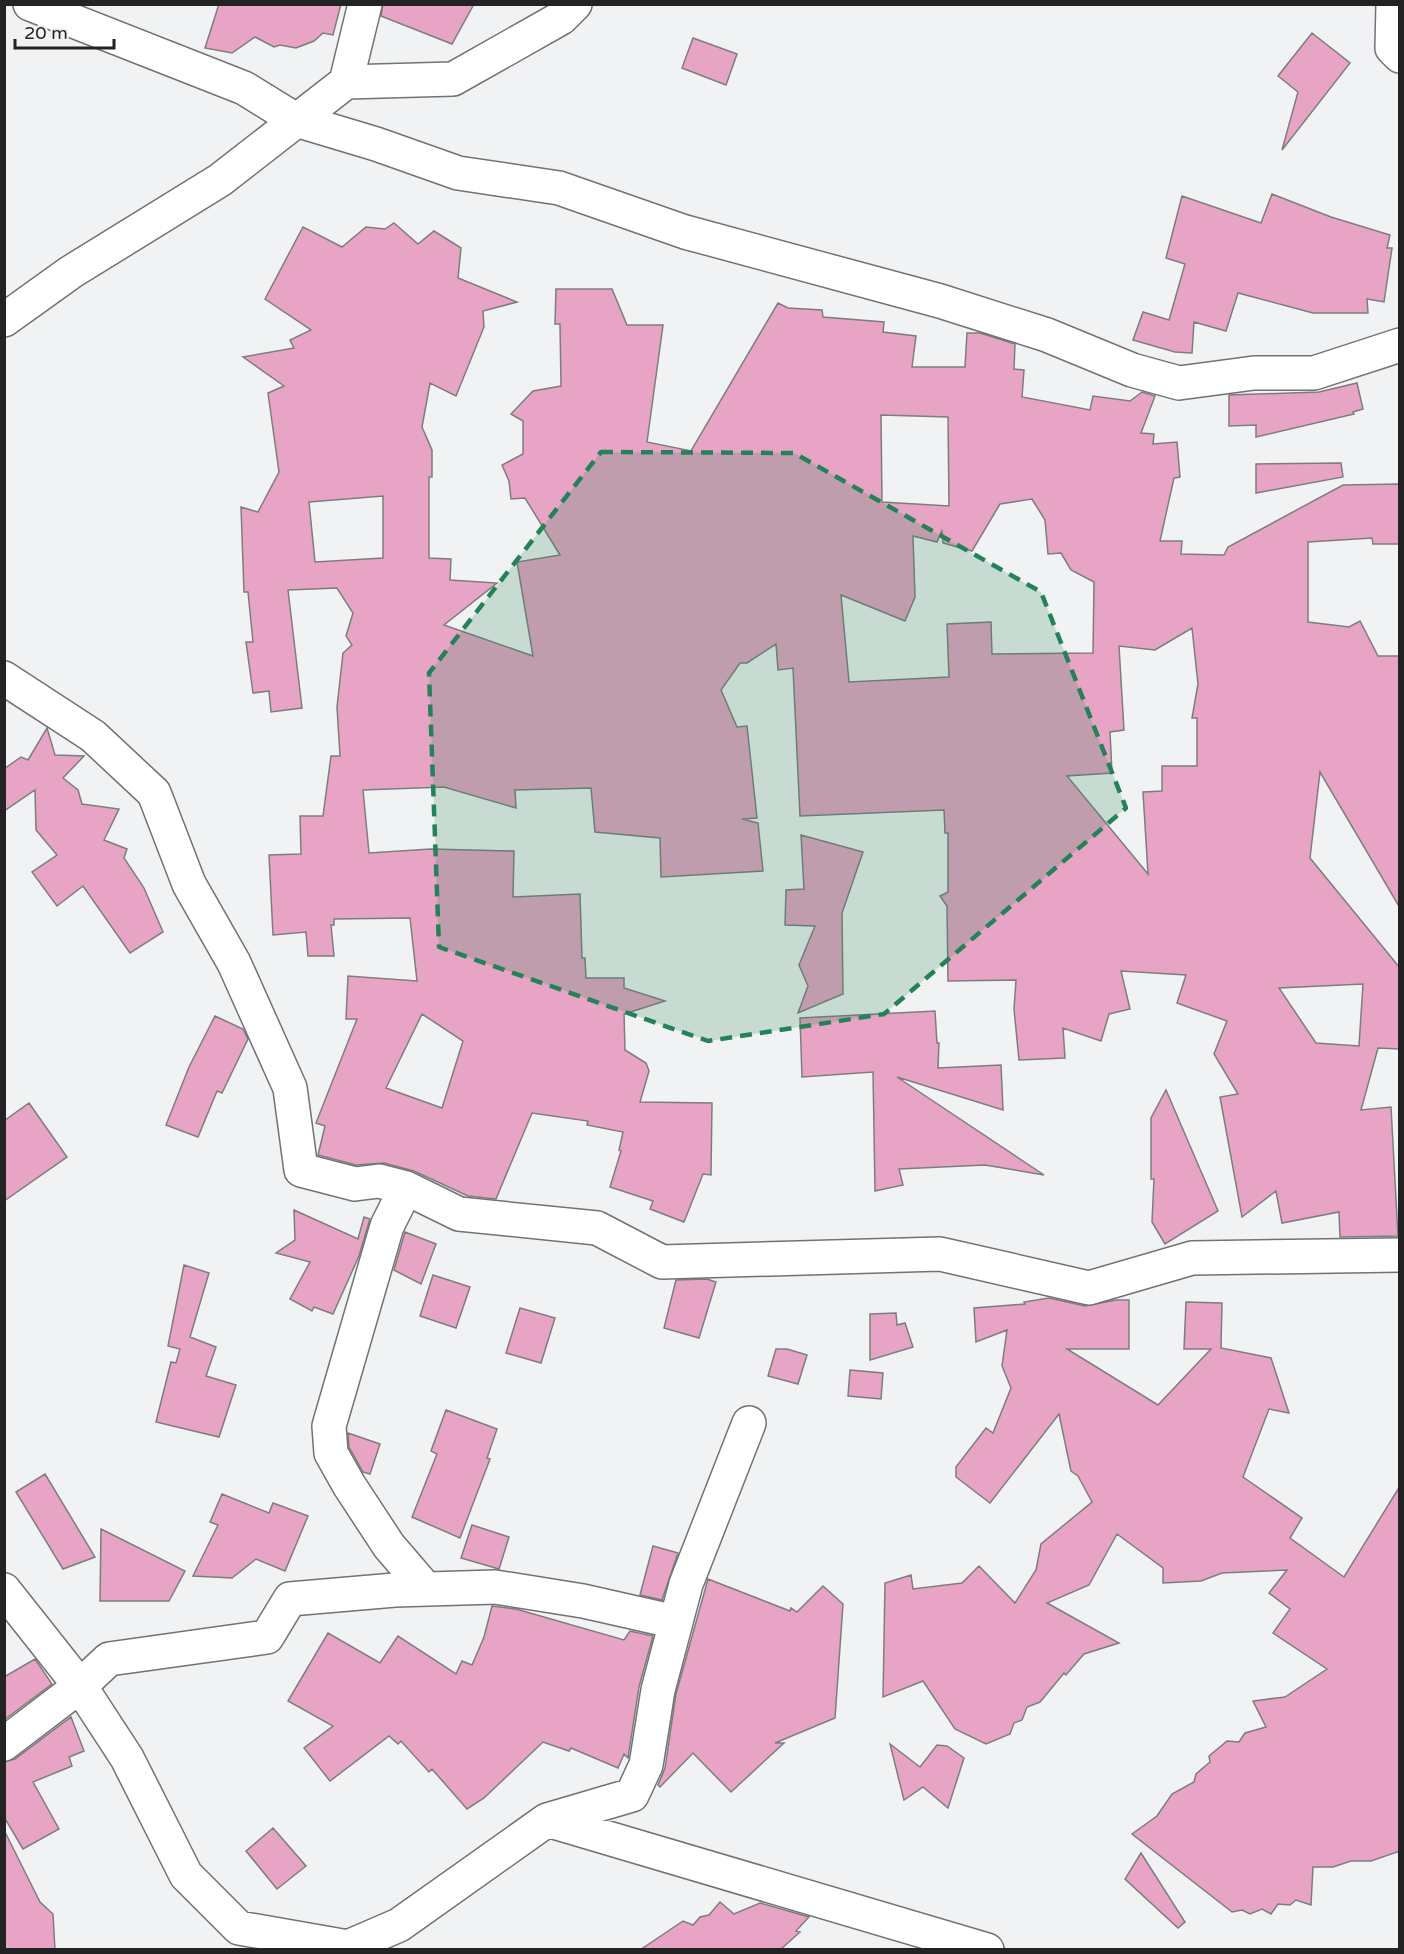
<svg xmlns="http://www.w3.org/2000/svg" width="1404" height="1954" viewBox="0 0 1404 1954" font-family="'Varela Round',sans-serif">
	<rect width="100%" height="100%" fill="#f1f2f3"/>
	<!-- building -->
	<path fill="#e8a4c4" stroke="#7e7d7d" stroke-width="1.5" fill-rule="evenodd" d="M219 4H341L333 35 323 33 314 41 296 48 280 45 274 47 255 37 232 53 205 48Z
		M383 4H474L452 44 381 16Z
		M1312 33 1350 63 1282 150 1298 92 1278 76Z
		M693 38 737 54 726 85 682 68Z
		M1272 194 1331 217 1390 235 1387 248H1392L1384 302 1367 299 1368 313H1313L1238 293 1226 331 1194 322 1192 353 1175 352 1133 340 1143 312 1169 320 1185 264 1166 258 1182 196 1261 223Z
		M394 223 418 244 434 231 461 248 458 278 517 302 483 311 484 327 456 396 430 383 422 427 432 450V477H429V558L451 559 450 580 497 583 444 625 533 656 517 562 560 555 525 498 511 499 509 481 502 465 523 454V421L511 414 533 391 561 386 560 324H555L556 289H612L627 325H663L647 442 691 451 778 303 788 308 822 310 823 317 884 322 883 332 916 336 912 367H965L967 333H980L1015 344 1014 369 1024 370 1022 397 1090 410 1093 396 1130 401 1142 392 1155 396 1141 433 1154 434 1153 444 1177 442 1180 477 1174 478 1160 541H1182L1181 554 1224 555 1228 547 1343 485 1400 484V544H1373L1372 538 1308 542V622L1349 627 1360 621 1378 656H1400V908L1320 772 1310 858 1400 968V1049L1378 1048 1361 1110 1391 1107 1398 1236 1340 1237 1339 1212 1282 1223 1276 1191 1242 1217 1220 1097 1238 1094 1214 1054 1227 1021 1177 1003 1186 975 1121 971 1130 1009 1109 1014 1101 1041 1063 1028 1065 1058 1019 1060 1014 1009 1016 980 948 981 947 906 940 896 948 892V833H945L944 810 800 816 793 668 778 670 776 644 747 663H740L721 690 737 727 747 726 757 818 742 819 758 823 763 871 661 877 660 838 595 832 591 788 515 790 516 808 444 787 363 790 369 853 431 849 514 851 513 897 580 894 582 958H585L586 978H624V988L665 1001 624 1014 625 1050 646 1063 649 1071 640 1102 712 1103 711 1175 703 1174 684 1222 650 1209 653 1201 610 1187 621 1151 619 1150 623 1132 587 1125 588 1121 532 1113 496 1199 468 1196 414 1171 384 1163 356 1165 318 1155 325 1126 316 1123 357 1019H346L348 976 417 981 410 918 334 919V925H331L334 956H308L306 932 273 935 269 855 301 854 300 816H323L331 756H340L337 707 343 653 352 645 346 636 353 613 337 588 288 590 302 708 271 712 269 691 253 693 246 642H253L248 592H244L241 507 258 512 279 472 268 393 284 386 243 357 294 348 290 340 311 330 265 299 303 227 342 247 366 227 385 229ZM881 415 948 417 949 506 882 502ZM383 496V558L315 562 309 502ZM1032 499 1045 520 1048 554 1061 553 1071 570 1094 582 1093 653 992 654 991 622 947 624 949 677 849 682 841 595 905 621 915 597 913 536 937 542 942 530 943 543 972 551 1000 504ZM1192 628 1198 684 1192 718H1197V766H1162V791L1143 792 1148 874 1067 776 1112 773 1110 732 1124 730 1119 646 1155 650ZM1363 984 1359 1046 1316 1043 1279 988ZM422 1014 463 1041 442 1108 386 1088Z
		M1357 383 1363 409 1353 412 1354 414 1256 437V425L1229 426V395L1319 392Z
		M1341 463 1343 477 1256 493V464Z
		M47 728 55 755 84 756 63 778 78 790 82 804 119 809 104 840 127 849 124 858 144 888 163 932 130 953 83 886 57 906 32 872 57 855 36 830 35 790 4 811V769L21 757 28 760Z
		M801 835 863 852 842 913 843 994 798 1013 808 986 799 965 815 926 785 925 786 890 804 889Z
		M935 1011 937 1043H939L938 1068 1001 1065 1003 1110 897 1077 1044 1175 985 1165 899 1169 903 1185 875 1191 873 1072 802 1077 800 1018Z
		M215 1016 243 1029 248 1039 222 1093 217 1091 198 1137 166 1125 189 1067Z
		M1166 1090 1218 1211 1165 1244 1152 1222 1154 1179H1151V1118Z
		M29 1103 67 1157 4 1201V1121Z
		M294 1210 358 1239 364 1217 370 1219 359 1256 333 1314 314 1307 312 1311 290 1299 310 1262 276 1253 295 1240Z
		M405 1232 436 1244 421 1284 394 1270Z
		M184 1265 209 1273 190 1337 216 1347 206 1376 236 1385 219 1437 156 1422 171 1362 176 1363 180 1349 168 1346Z
		M433 1275 470 1287 456 1328 420 1316Z
		M707 1279 716 1282 699 1338 664 1328 676 1280Z
		M1049 1298 1085 1306 1116 1300H1129V1349H1067L1158 1405 1211 1349H1184L1186 1302 1222 1303 1221 1348 1271 1358 1289 1413 1269 1409 1243 1477 1302 1518 1290 1538 1344 1577 1400 1486V1851L1371 1861H1351L1333 1867H1313L1311 1905 1296 1900 1290 1905 1278 1904 1271 1914 1262 1909 1250 1914 1242 1910 1232 1912 1132 1834 1157 1816 1172 1794 1194 1782 1196 1774 1210 1762 1209 1756 1227 1741 1239 1742 1245 1733 1266 1727 1253 1701 1285 1697 1327 1669 1273 1633 1290 1609 1269 1593 1287 1570 1222 1573 1201 1581 1163 1583V1568L1117 1534 1089 1585 1047 1603 1119 1643 1084 1654 1066 1675 1064 1673 1040 1702 1027 1707 1022 1720 1014 1723 1010 1734 986 1744 955 1729 923 1681 883 1697 885 1583 911 1575 913 1589 962 1583 979 1566 1015 1603 1036 1570 1041 1544 1092 1502 1078 1476 1071 1471 1059 1414 990 1503 956 1477V1467L986 1428 993 1433 1011 1388 1002 1366 1007 1330 976 1342 974 1308 1025 1304 1024 1302Z
		M520 1308 555 1318 541 1363 506 1353Z
		M896 1313 897 1325 905 1323 913 1347 870 1360V1314Z
		M776 1349H787L807 1355 798 1384 768 1376Z
		M850 1370 883 1373 881 1399 848 1396Z
		M446 1410 497 1429 487 1458 490 1459 460 1538 412 1517 437 1454 431 1451Z
		M348 1433 380 1444 370 1474 363 1472 349 1447Z
		M45 1474 95 1557 63 1569 16 1492Z
		M222 1494 269 1513 273 1503 308 1516 285 1571 256 1559 232 1578 193 1576 218 1525 210 1522Z
		M472 1525 509 1537 499 1569 461 1558Z
		M101 1529 185 1571 169 1601H100Z
		M653 1546 678 1553 662 1600 640 1595Z
		M708 1579 790 1611 791 1608 797 1612 823 1586 843 1604 835 1718 775 1743H784L731 1792 693 1753 660 1787 658 1785 665 1768 676 1694Z
		M492 1606 516 1609 624 1640 630 1631 653 1636 639 1687 628 1758 624 1754 618 1768 571 1748 569 1751 543 1742 484 1798 467 1809 432 1769 429 1772 401 1741 398 1744 389 1736 330 1781 304 1748 333 1726 288 1701 328 1633 380 1663 398 1636 456 1674 462 1661 472 1665 484 1637Z
		M35 1659 52 1684 4 1720V1677Z
		M71 1717 84 1751 69 1757 72 1766 33 1782 59 1829 23 1849 4 1817V1762L15 1759Z
		M890 1744 920 1767 937 1745 947 1746 964 1758 948 1808 923 1787 904 1800Z
		M273 1828 306 1866 277 1889 246 1851Z
		M4 1830 40 1902 53 1914 55 1950H4Z
		M1141 1853 1185 1922 1178 1928 1125 1879Z
		M720 1902 734 1914 760 1903 809 1917 796 1931 800 1932 780 1950H640L683 1921 693 1925 700 1917 709 1915Z"/>
	<g fill="none" stroke-linecap="round" stroke-linejoin="round">
		<!-- minor casing -->
		<g stroke="#717273" stroke-width="36">
			<path id="minor" d="M30 4 244 88 296 120 376 144 458 173 559 188 685 232 940 301 1047 335 1132 370 1179 383 1254 373H1314L1400 345
				M1393 4 1392 48 1400 56
				M346 82 365 4
				M4 320 71 272 220 180 346 82 453 79 561 18 575 4
				M4 678 93 736 154 793 189 884 234 963 290 1088 301 1170 355 1184 379 1181 406 1188 459 1214 597 1228 662 1262 940 1254 1089 1288 1192 1258 1400 1255
				M406 1188 387 1226 329 1426 331 1453 349 1485 389 1546 426 1589
				M4 1590 80 1686 127 1758 186 1875 239 1928 348 1947 399 1925 547 1820 987 1950
				M4 1744 80 1686 109 1659 267 1637 290 1599 395 1590 495 1587 583 1601 676 1622
				M547 1820 632 1795 646 1765 658 1690 686 1584 749 1423"/>
		</g>
		<!-- minor -->
		<use href="#minor" stroke="#fff" stroke-width="33"/>
	</g>
	<!-- marked area -->
	<path fill="#258157" fill-opacity="0.2" stroke="#258157" stroke-width="4.5" stroke-dasharray="12 8" stroke-linejoin="round" d="M601 452 794 453 1041 592 1126 808 884 1014 708 1041 439 947 429 673Z"/>
	<!-- border -->
	<rect width="1404" height="1954" fill="none" stroke="#232323" stroke-width="12"/>
	<!-- scale -->
	<path d="M15 39v9h99v-9" fill="none" stroke="#232323" stroke-width="3"/>
	<text x="24" y="39" font-size="18" fill="#232323" stroke="#f1f2f3" stroke-width="4.5" paint-order="stroke">20 m</text>
</svg>
